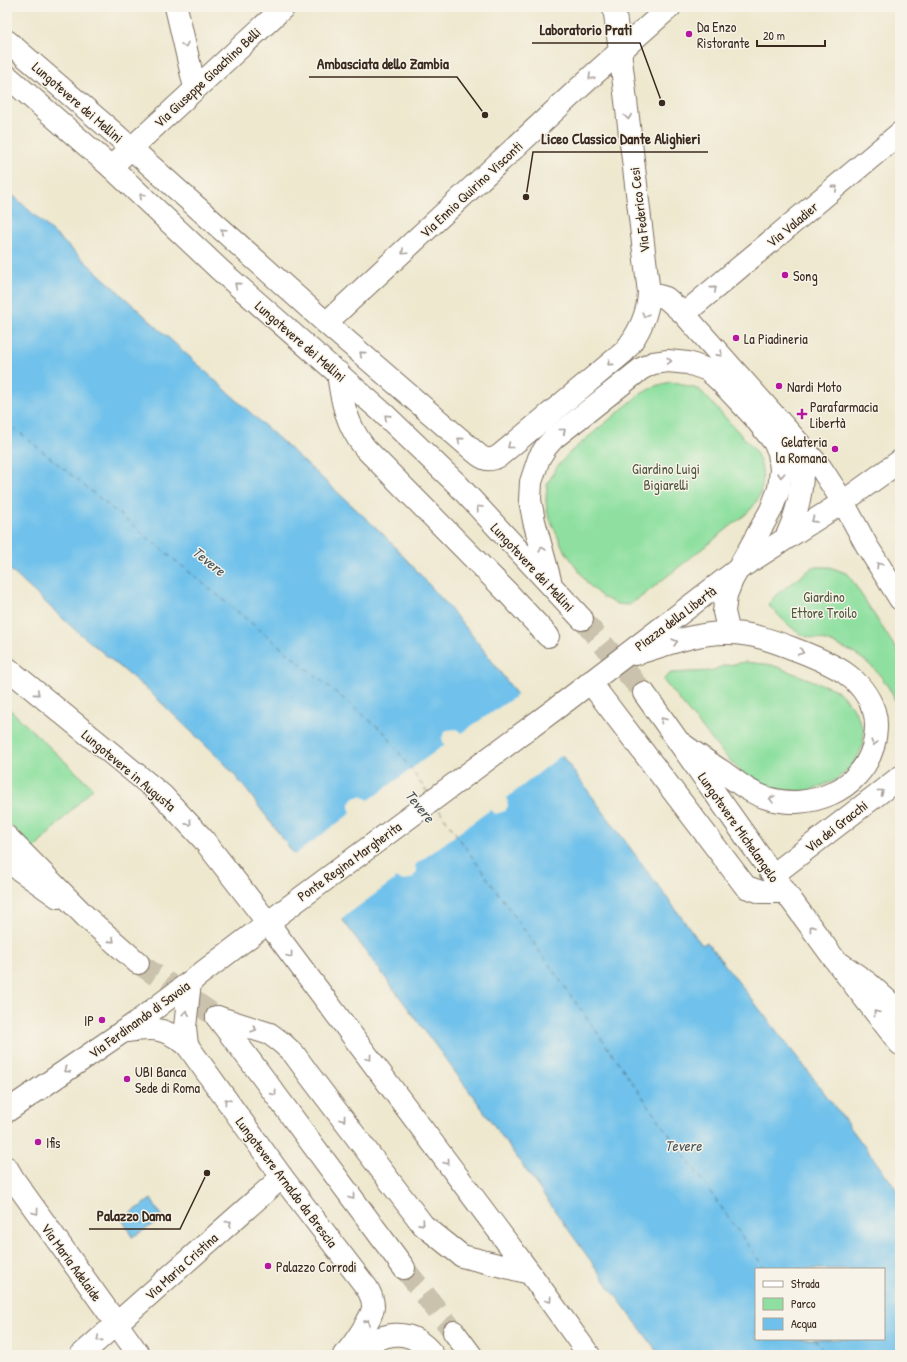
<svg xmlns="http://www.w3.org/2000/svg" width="907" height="1362" viewBox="0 0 907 1362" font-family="'Patrick Hand',sans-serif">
	<rect width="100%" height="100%" fill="#f7f3e8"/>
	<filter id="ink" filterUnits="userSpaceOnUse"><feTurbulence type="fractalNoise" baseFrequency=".025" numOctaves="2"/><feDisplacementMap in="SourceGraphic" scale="8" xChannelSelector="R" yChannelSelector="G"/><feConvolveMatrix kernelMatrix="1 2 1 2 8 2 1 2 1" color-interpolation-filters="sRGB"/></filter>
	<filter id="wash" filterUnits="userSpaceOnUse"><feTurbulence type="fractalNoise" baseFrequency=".012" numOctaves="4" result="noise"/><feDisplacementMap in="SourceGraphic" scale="16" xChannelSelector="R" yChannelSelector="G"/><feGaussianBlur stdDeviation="0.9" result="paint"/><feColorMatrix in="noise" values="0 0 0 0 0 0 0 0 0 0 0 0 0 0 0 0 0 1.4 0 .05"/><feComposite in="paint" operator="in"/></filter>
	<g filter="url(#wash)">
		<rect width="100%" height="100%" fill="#eee8cf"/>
		<!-- green -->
		<path fill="#8fe0a0" stroke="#65855f" d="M670 382 679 383 700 390 754 449C768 471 765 497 746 514L641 597 629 605 617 604 602 597 588 584 563 548 552 524 547 512 546 499 547 485 556 468 569 453 639 395 655 386Z
			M813 567H830L848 574 900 655V713C887 674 864 654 826 641 818 638 807 638 800 634 788 626 778 614 768 605L776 595Z
			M745 662 772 665 834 689 841 694 854 709 864 730 863 744 858 756 851 767 836 780 809 791H788L769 788 756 782 739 770 720 750 663 680 671 673 711 671 723 666Z
			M7 707 93 788 34 849 7 821Z"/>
		<!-- water -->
		<path fill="#6fc1eb" stroke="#557684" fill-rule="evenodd" d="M7 190 382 533C418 572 454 611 486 653L702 945 707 942 811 1075 900 1194V1355H660L613 1292 478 1103 246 789 226 765 149 691 72 627 7 567ZM756 1269H884V1339H756Z
			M151 1199 163 1219 132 1237 122 1219Z"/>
		<!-- pier -->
		<path fill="#eee8cf" d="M519 694 563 754 507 798 508 806 505 811 496 814 490 810 415 865 417 872 412 878 403 881 397 878 340 920 293 856 351 813 349 807V805L354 798 361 796 369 800 444 745 442 738 444 733 447 730 457 729 461 733Z"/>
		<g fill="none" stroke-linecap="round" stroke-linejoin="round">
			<!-- ferry -->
			<path stroke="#4b575c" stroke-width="1" stroke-dasharray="5 4" stroke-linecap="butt" d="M7 422 385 733 427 792
				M439 810 765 1269
				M815 1339 826 1355"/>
		</g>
	</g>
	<g filter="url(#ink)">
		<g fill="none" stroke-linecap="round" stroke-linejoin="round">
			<!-- primary-tunnel -->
			<path stroke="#cac2ac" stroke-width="22" stroke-dasharray="22 11" stroke-linecap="butt" d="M582 619 644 693
				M138 963 217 1017
				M404 1268 454 1332"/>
			<!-- minor casing -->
			<g stroke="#7a6c5c" stroke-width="24">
				<path id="minor" d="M176 7 195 88
					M614 7 620 51 649 293 666 298 684 314 821 468 843 502
					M7 41 113 132 326 323 475 452C483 459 488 462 499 456L624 352C638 335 648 315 649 293
					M111 167 284 7
					M684 314 900 133
					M326 323 591 77 670 7
					M338 372C341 400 347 426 365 448L508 593 548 636
					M786 538C798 513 810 468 795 442
					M590 682 746 887 761 892H785
					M7 861 58 897
					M81 1355 282 1177"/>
			</g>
			<!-- tertiary casing -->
			<g stroke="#7a6c5c" stroke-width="24">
				<path id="tertiary" d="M268 923 530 1273 589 1355
					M841 964 868 983 900 1012
					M217 1017 270 1034 282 1043 294 1054 310 1076 423 1225 462 1256 530 1273
					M122 1032C151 1027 163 1026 187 1045"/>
			</g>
			<!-- secondary casing -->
			<g stroke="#7a6c5c" stroke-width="24">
				<path id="secondary" d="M843 502 867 546 900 599
					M737 570 843 502 900 461
					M773 875 900 777
					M345 1354C377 1339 405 1319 433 1355"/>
			</g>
			<!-- primary casing -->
			<g stroke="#7a6c5c" stroke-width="24">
				<path id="primary" d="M7 76 111 167 220 270 382 412 457 484 582 619
					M551 584 534 521 530 500 531 482 539 458 546 447 554 438 641 369 653 363 668 361 688 363 708 370 719 380 754 417 774 442 779 452 781 470 779 489 771 510 732 580 726 595 724 612 729 633
					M635 654C665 645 697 632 729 633 755 633 778 643 802 652 817 658 832 664 845 673 858 682 869 696 874 711 878 723 876 735 873 747 860 791 809 811 767 798 750 793 737 782 723 772 708 762 693 752 678 741
					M7 668 162 795 203 839 268 923
					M644 693 773 875 835 960 900 1044
					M7 837 86 917 138 963
					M190 982 185 1027 187 1045 282 1177 367 1288C370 1293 373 1300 373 1306 374 1316 351 1348 344 1355
					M217 1017 261 1075 404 1268
					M7 1111 137 1022 294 903 566 701 737 570
					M7 1168 14 1180 139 1355
					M454 1332 471 1355"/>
			</g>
			<!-- minor -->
			<use href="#minor" stroke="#fff" stroke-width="22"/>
			<!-- tertiary -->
			<use href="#tertiary" stroke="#fff" stroke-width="22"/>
			<!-- secondary -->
			<use href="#secondary" stroke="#fff" stroke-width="22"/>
			<!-- primary -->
			<use href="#primary" stroke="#fff" stroke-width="22"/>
		</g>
		<!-- one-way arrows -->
		<defs><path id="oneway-chevron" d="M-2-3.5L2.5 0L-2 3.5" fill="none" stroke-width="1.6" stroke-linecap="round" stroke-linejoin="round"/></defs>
		<g stroke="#a79f9a">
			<use href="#oneway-chevron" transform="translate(185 45) rotate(77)"/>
			<use href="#oneway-chevron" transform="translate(591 77) rotate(137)"/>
			<use href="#oneway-chevron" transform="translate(628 117) rotate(83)"/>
			<use href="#oneway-chevron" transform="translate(835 188) rotate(-40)"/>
			<use href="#oneway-chevron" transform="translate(142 196) rotate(-137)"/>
			<use href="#oneway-chevron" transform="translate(223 231) rotate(-138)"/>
			<use href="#oneway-chevron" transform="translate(404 252) rotate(137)"/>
			<use href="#oneway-chevron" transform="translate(237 285) rotate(-139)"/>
			<use href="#oneway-chevron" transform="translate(714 289) rotate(-40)"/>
			<use href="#oneway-chevron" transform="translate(645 315) rotate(107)"/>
			<use href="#oneway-chevron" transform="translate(362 354) rotate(-139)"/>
			<use href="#oneway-chevron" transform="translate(720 354) rotate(48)"/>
			<use href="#oneway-chevron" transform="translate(669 361) rotate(2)"/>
			<use href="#oneway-chevron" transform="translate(610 363) rotate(140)"/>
			<use href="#oneway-chevron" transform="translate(387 417) rotate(-136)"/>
			<use href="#oneway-chevron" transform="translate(563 431) rotate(-39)"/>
			<use href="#oneway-chevron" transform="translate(460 440) rotate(-139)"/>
			<use href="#oneway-chevron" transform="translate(510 446) rotate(142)"/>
			<use href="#oneway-chevron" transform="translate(781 475) rotate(93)"/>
			<use href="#oneway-chevron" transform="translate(479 508) rotate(-133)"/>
			<use href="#oneway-chevron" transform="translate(814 520) rotate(147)"/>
			<use href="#oneway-chevron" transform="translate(542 549) rotate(-105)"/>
			<use href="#oneway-chevron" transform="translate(879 565) rotate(-123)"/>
			<use href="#oneway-chevron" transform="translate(675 642) rotate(-16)"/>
			<use href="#oneway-chevron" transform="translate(801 652) rotate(22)"/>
			<use href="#oneway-chevron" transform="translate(37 693) rotate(40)"/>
			<use href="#oneway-chevron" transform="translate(663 720) rotate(-126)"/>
			<use href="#oneway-chevron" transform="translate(874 743) rotate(105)"/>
			<use href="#oneway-chevron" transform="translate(881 792) rotate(-38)"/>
			<use href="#oneway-chevron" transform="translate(772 799) rotate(-166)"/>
			<use href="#oneway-chevron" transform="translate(189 823) rotate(49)"/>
			<use href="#oneway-chevron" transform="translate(812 928) rotate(-126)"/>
			<use href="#oneway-chevron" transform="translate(112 940) rotate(41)"/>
			<use href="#oneway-chevron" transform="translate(290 955) rotate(53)"/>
			<use href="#oneway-chevron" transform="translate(186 1013) rotate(-84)"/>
			<use href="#oneway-chevron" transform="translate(876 1013) rotate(-128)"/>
			<use href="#oneway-chevron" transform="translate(254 1029) rotate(18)"/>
			<use href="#oneway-chevron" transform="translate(369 1058) rotate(53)"/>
			<use href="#oneway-chevron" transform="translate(67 1070) rotate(146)"/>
			<use href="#oneway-chevron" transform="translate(274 1093) rotate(54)"/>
			<use href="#oneway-chevron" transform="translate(227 1101) rotate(-126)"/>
			<use href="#oneway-chevron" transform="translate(343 1119) rotate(53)"/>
			<use href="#oneway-chevron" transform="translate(447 1162) rotate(53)"/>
			<use href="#oneway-chevron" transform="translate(352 1197) rotate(54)"/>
			<use href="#oneway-chevron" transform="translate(36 1212) rotate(54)"/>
			<use href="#oneway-chevron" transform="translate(229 1223) rotate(-42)"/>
			<use href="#oneway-chevron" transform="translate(422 1223) rotate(48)"/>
			<use href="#oneway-chevron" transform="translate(549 1300) rotate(54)"/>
			<use href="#oneway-chevron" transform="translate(367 1322) rotate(-58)"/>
			<use href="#oneway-chevron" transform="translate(99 1339) rotate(139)"/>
		</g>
	</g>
	<!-- markers -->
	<g fill="#b5179e" stroke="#f7f3e8" stroke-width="1.5">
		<circle cx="689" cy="34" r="4"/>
		<circle cx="785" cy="275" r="4"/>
		<circle cx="736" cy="338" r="4"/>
		<circle cx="779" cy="386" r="4"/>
		<path d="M800 408h4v4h4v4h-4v4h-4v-4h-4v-4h4z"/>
		<circle cx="835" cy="449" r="4"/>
		<circle cx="102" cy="1020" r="4"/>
		<circle cx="127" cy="1079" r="4"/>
		<circle cx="38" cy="1142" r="4"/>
		<circle cx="268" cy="1266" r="4"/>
	</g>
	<g text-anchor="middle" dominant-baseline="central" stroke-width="3" stroke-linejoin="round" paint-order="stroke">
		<!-- poi labels -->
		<g font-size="14" fill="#3b2a1e" stroke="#f7f3e8" text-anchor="start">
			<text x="697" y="26">Da Enzo<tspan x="697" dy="16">Ristorante</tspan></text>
			<text x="793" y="275">Song</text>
			<text x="744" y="338">La Piadineria</text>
			<text x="787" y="386">Nardi Moto</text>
			<text x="810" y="406">Parafarmacia<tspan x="810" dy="16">Libertà</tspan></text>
			<text x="827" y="441" text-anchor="end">Gelateria<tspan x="827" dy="16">la Romana</tspan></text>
			<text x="94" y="1020" text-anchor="end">IP</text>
			<text x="135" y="1071">UBI Banca<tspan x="135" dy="16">Sede di Roma</tspan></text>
			<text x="46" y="1142">Ifis</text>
			<text x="276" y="1266">Palazzo Corrodi</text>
		</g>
		<!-- street labels -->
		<g font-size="14" fill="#3b2a1e" stroke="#f7f3e8">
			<text transform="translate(207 77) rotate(-43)">Via Giuseppe Gioachino Belli</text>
			<text transform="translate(78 102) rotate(41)">Lungotevere dei Mellini</text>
			<text transform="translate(471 189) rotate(-43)">Via Ennio Quirino Visconti</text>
			<text transform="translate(639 210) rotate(-97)">Via Federico Cesi</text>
			<text transform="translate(792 224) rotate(-40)">Via Valadier</text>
			<text transform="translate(301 341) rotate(41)">Lungotevere dei Mellini</text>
			<text transform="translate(533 567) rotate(47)">Lungotevere dei Mellini</text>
			<text transform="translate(675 618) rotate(-37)">Piazza della Libertà</text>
			<text transform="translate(129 770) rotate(40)">Lungotevere in Augusta</text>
			<text transform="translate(836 826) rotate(-38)">Via dei Gracchi</text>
			<text transform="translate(739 827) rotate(55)">Lungotevere Michelangelo</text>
			<text transform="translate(349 861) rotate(-36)">Ponte Regina Margherita</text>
			<text transform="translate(139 1019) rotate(-36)">Via Ferdinando di Savoia</text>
			<text transform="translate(287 1182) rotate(53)">Lungotevere Arnaldo da Brescia</text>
			<text transform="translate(72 1262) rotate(54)">Via Maria Adelaide</text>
			<text transform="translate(181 1266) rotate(-42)">Via Maria Cristina</text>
		</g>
		<!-- park labels -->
		<g font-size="14" fill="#50583e" stroke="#f7f3e8">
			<text x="666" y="468">Giardino Luigi<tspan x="666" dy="16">Bigiarelli</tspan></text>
			<text x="824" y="596">Giardino<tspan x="824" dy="16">Ettore Troilo</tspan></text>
		</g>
		<!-- water labels -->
		<g font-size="15" font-style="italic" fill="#4b575c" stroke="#f7f3e8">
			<text transform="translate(209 561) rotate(39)">Tevere</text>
			<text transform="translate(420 806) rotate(51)">Tevere</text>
			<text x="683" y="1145">Tevere</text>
		</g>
	</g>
	<!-- callouts -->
	<path fill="none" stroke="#3b2a1e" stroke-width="1.5" d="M662 103L640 43H532M485 115L457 77H309M526 197L533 152H708M207 1173L180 1229H89"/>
	<g fill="#3b2a1e" stroke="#f7f3e8" stroke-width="1.5">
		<circle cx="662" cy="103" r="4"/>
		<circle cx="485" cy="115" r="4"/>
		<circle cx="526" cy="197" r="4"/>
		<circle cx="207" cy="1173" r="4"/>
	</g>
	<g font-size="15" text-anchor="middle" font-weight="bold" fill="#3b2a1e" stroke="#f7f3e8" stroke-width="3" stroke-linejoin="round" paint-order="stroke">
		<text x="586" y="35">Laboratorio Prati</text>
		<text x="383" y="69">Ambasciata dello Zambia</text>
		<text x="621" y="144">Liceo Classico Dante Alighieri</text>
		<text x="134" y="1221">Palazzo Dama</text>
	</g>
	<!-- margin -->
	<rect width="907" height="1362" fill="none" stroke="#f7f3e8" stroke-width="24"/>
	<!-- legend -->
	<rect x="755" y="1268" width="130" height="72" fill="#f7f3e8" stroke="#aca397"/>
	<rect x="763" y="1281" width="20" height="6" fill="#ffffff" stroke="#aca397"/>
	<text x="791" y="1288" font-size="12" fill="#3b2a1e">Strada</text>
	<rect x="763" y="1298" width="20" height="12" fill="#8fe0a0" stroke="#aca397"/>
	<text x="791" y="1308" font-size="12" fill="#3b2a1e">Parco</text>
	<rect x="763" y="1318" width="20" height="12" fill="#6fc1eb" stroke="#aca397"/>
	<text x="791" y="1328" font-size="12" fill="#3b2a1e">Acqua</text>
	<!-- scale -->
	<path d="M757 40v6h68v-6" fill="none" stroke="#3b2a1e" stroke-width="2"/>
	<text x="763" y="40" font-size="12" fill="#3b2a1e" stroke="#f7f3e8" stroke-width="3" paint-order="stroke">20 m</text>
</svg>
